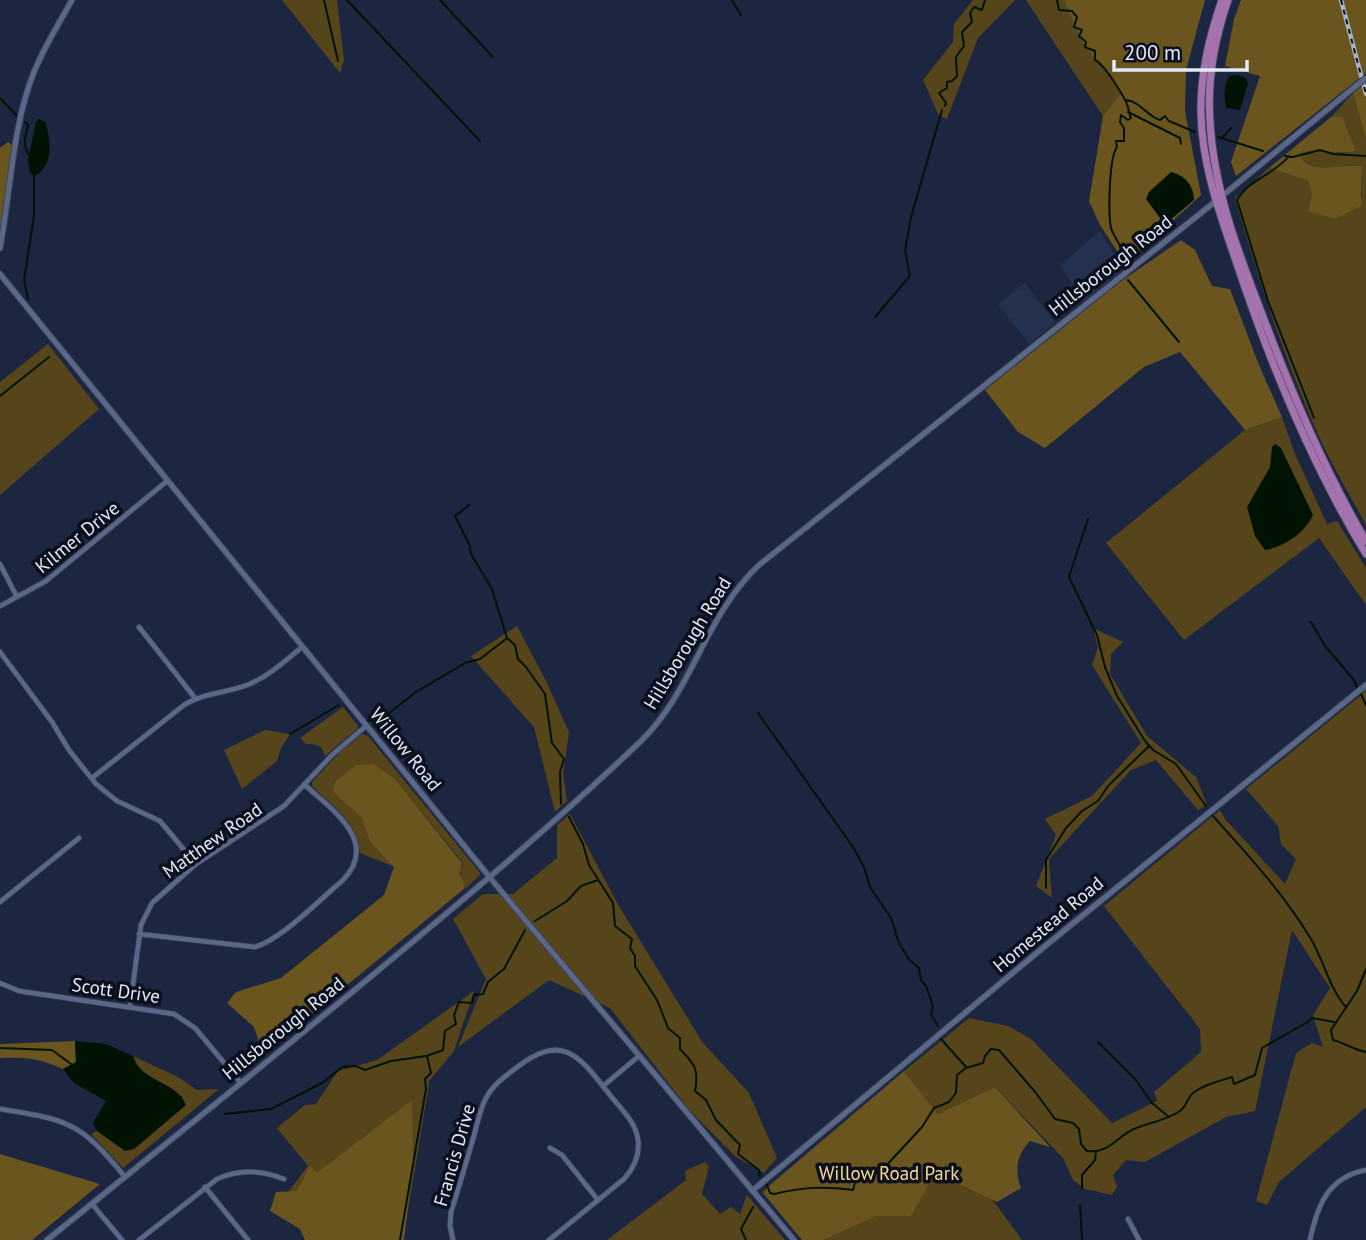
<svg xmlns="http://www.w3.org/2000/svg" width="1366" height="1240" viewBox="0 0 1366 1240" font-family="'PT Sans',sans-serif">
	<rect width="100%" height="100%" fill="#1c2641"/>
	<!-- built -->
	<path fill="#243050" d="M1100 231 1123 269 1084 302 1060 265Z
		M1025 283 1055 323 1029 344 998 304Z"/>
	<!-- green -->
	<path fill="#56451a" d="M282 0H337L344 60 340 73Z
		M973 0H1015L978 38 947 119 939 116 923 80 953 42 954 24Z
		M1026 0H1064L1081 41 1121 93 1103 116Z
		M1353 93 1366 140V525C1352 499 1336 472 1323 445 1287 366 1259 282 1235 198L1269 168 1308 181 1312 194 1308 210 1335 219 1362 197V166C1341 163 1315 176 1299 156V152L1319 148 1342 154 1356 151 1337 116 1331 117Z
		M48 344 99 409 0 495V382Z
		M1282 417 1295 454 1327 524 1337 521 1366 568V605L1319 538 1184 640 1106 543 1245 430Z
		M517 626 546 681 569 732 563 774 567 801 555 812 534 727 471 656Z
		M1093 628 1123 642 1111 654 1110 674 1147 736 1196 777 1207 805 1198 810 1156 760 1131 770 1049 859 1052 898 1036 886 1056 835 1045 819 1092 796 1141 743 1092 665 1098 647Z
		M1366 689V1107L1279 1182 1267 1205 1256 1201 1296 1053 1312 1043 1323 1047 1313 1015 1330 988 1292 930 1255 1111 1226 1117 1145 1162 1126 1160 1113 1175 1117 1187 1112 1195 1085 1189 1073 1180 1063 1158 995 1087 938 1114 904 1071 969 1018 1008 1026 1031 1039 1112 1123 1157 1101 1154 1092 1201 1052 1200 1029 1104 906 1220 810 1225 819 1285 884 1296 859 1281 844 1278 826 1246 789 1360 696Z
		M343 707 358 726 357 729 325 756C322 745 317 744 306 744L300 738Z
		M265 730 290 734 281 748 277 761 242 789 224 750Z
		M362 734 368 736 481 874 466 888C459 880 460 872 463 863L396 780 333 791 361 817 370 842 395 867 360 853C355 819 335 809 312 786V782L339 753Z
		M570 814 620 908 703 1043 749 1093 777 1158 764 1173 736 1157 690 1111 610 1008 549 980 458 1047 486 979 453 919 483 894H513L557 858V825Z
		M474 991 454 1051 428 1082 429 1084 403 1240H305L300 1229 276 1208 308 1166 277 1128 305 1105 316 1104 338 1071 377 1060Z
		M133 1056 178 1077 197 1090 219 1089 123 1168 91 1134 97 1131 125 1150 183 1097 139 1070Z
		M901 1075 1022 1240H803L762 1192Z
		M705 1162 709 1167 702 1194 720 1214 731 1207 740 1214 747 1195 785 1240H607L686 1180 685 1171Z"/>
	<!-- forest -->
	<path fill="#6a551f" d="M1064 0H1205L1186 70 1185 111 1201 195 1121 268 1119 254 1100 225 1089 201 1103 116 1121 93 1081 41Z
		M1241 0H1366V73L1236 176 1231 162 1260 76 1225 66 1234 19Z
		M1366 83V140L1353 93Z
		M1337 116 1342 117 1356 151C1333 156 1322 146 1299 153 1307 177 1343 163 1362 166L1361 206 1335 219 1308 211 1312 194 1308 181 1269 168 1331 117Z
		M8 142 13 146 0 234V148Z
		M1181 240 1195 250 1212 286 1230 289 1259 365 1282 417 1245 430 1180 352 1144 367 1045 448 1018 432 985 390 1120 282Z
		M374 764 396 780 462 863 460 874 465 888 245 1069 260 1045 254 1027 227 1003 236 992 281 978 384 895 394 867 370 842 361 817 333 792 335 782 356 765Z
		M75 1041 76 1062 63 1069C39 1058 26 1057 0 1058V1044Z
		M904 1071 938 1114 995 1087 1050 1147 1030 1141C1017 1155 1014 1169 1021 1188L997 1202 953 1181 946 1164 930 1182 911 1216H876L823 1240H802L764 1194 770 1185Z
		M412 1100 413 1161 404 1240H305L300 1229 270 1211 276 1192 297 1191 310 1166 317 1173Z
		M0 1154 100 1184 32 1240H0Z"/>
	<!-- water -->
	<path fill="#001302" d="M1237 75 1246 78 1248 84 1240 110 1226 108C1224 97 1223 87 1229 76Z
		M39 119 45 122C51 140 54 165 35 176L30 173 28 160 36 122Z
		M1171 172C1185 175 1194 186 1194 200L1169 221 1160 218 1146 199 1149 192Z
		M1275 444 1281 448 1313 515C1305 533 1284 547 1265 550L1255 536 1247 507 1270 467 1272 447Z
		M75 1041 106 1044 133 1056C140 1082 177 1081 186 1105L134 1149 125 1151 97 1131 93 1123 106 1101 74 1083 63 1069 76 1062Z"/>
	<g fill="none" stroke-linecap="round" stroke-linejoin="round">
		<!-- stream -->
		<path stroke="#001302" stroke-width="2" d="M324 0 338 61
			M347 0 480 141
			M440 0 493 57
			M732 0 741 15
			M1057 0 1059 10 1072 11 1077 17 1074 27 1082 30 1079 36 1086 42 1085 47 1095 51V60C1104 64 1125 97 1128 107 1129 111 1129 114 1131 118L1128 120 1121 115 1120 122 1124 128V141H1116L1117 147C1109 158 1108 213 1111 228 1113 235 1123 250 1127 257
			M0 98 18 117
			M1125 100C1141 101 1146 116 1160 120L1165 116 1169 121 1195 132
			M945 106 946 103 939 93 947 88V82L952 81 957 76 956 57 964 46 962 32 972 22 970 13 974 7 982 10 985 0
			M1128 112 1180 138 1181 144
			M25 122 28 125C25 137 22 146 30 157
			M1218 137 1263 151
			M1223 137 1231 128
			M1285 156 1293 157 1320 150 1333 154 1366 156
			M1289 156C1275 174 1248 180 1237 200L1268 301 1314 418
			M1128 280 1179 342
			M28 299 24 280 34 216V176
			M875 317 910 276 905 250 911 217 942 110
			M0 396 49 357
			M469 505 455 516 470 546 471 554 492 589 507 638 515 645 518 659 526 667 545 694 552 743 564 759 560 772 561 804
			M1088 519 1069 577 1097 635 1105 667 1117 696 1145 741 1153 750 1176 764 1206 806
			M1311 622 1325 646 1354 680 1357 687
			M1361 694 1366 705
			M758 713 853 847 864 867 870 887 891 918 899 943 909 959 919 968 921 980 926 986 933 1006 931 1014 938 1026
			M367 721 384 717 416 692 465 663 480 659 506 639
			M290 734 339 705
			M1213 816C1248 855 1284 894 1311 939 1324 961 1329 987 1345 1006
			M569 817 583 844 589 865 613 903 615 926 632 939 630 948 635 956V966L657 1000 668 1028 680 1038V1049C695 1064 699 1070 695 1091L706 1100 716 1120 740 1145 738 1154 759 1170 760 1177
			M1046 888V860L1066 828 1082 811 1098 801 1108 786 1149 746
			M535 921 567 901 581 886 598 880
			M1366 969 1357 991 1331 1030 1333 1040C1345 1043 1354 1050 1366 1052
			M941 1039 966 1067
			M1098 1042 1135 1079 1152 1103 1169 1117
			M0 1048 52 1050 71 1064
			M225 1114 271 1109 324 1082 342 1067 356 1066 365 1070 391 1061 426 1056
			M767 1185 770 1193 774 1194C804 1187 823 1186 853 1190L856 1179 862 1176 875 1174 884 1168 922 1127 934 1108 949 1102 956 1093 957 1075 966 1068 983 1063 985 1056 991 1049 999 1050 1036 1093 1055 1119 1073 1123 1079 1129 1081 1144 1087 1151C1109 1154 1116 1137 1134 1129 1150 1122 1165 1121 1180 1111 1186 1107 1187 1099 1192 1094 1202 1085 1220 1081 1232 1077L1234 1084 1255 1075 1262 1048 1306 1023 1312 1018 1334 1022
			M1082 1188V1175L1095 1160 1096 1152
			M1080 1205 1082 1240
			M400 1240 426 1089 425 1079 431 1073 427 1056 443 1050 445 1031 456 1024 454 1015 459 1002 472 1003 474 995 483 994 488 982 504 969 525 930
			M746 1240 741 1229 753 1207"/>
		<!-- minor casing -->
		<g stroke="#3b435a" stroke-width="6">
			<path id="minor" d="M0 564 17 597
				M0 606 46 581 167 481
				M139 627 195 698
				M0 652 52 722 69 750 96 784 117 801 160 821 196 864
				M92 778 184 705C203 693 226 693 247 685 268 677 285 661 302 647
				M0 902 79 838
				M139 934 255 947C282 939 319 900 342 881 381 842 332 810 305 785
				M0 983 19 991 174 1014 195 1028 241 1083
				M130 1006 141 925 152 903 196 864 284 806 332 755 366 726
				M603 1086 639 1056
				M0 1109C69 1120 80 1122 125 1177
				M550 1148 562 1155 598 1200
				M205 1187 248 1240
				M92 1204 122 1240
				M1128 1219 1139 1240
				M139 1240 217 1179C241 1169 261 1170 284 1179
				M453 1240 450 1226 451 1212C459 1187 466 1163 473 1139 477 1126 479 1111 486 1098 493 1085 504 1077 516 1068 563 1031 580 1057 610 1095 621 1109 636 1122 638 1140 640 1156 634 1168 624 1179L549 1240
				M1310 1240C1317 1206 1328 1177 1366 1170"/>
		</g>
		<!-- tertiary casing -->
		<g stroke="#3b435a" stroke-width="7">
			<path id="tertiary" d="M0 248C11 190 12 127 34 72 44 47 59 23 72 0
				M0 274 496 885 794 1240
				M752 1191 1039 951 1366 685
				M47 1240C149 1158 250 1076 351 993 450 911 549 829 642 740 693 690 704 617 759 565L1211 205 1351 90"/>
		</g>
		<!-- trunk casing -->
		<g stroke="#3b435a" stroke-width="9">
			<path id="trunk" d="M1222 0C1209 37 1200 75 1201 114 1202 164 1219 212 1235 258 1269 361 1310 462 1366 554
				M1228 0C1215 38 1207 79 1210 120 1213 187 1238 252 1262 314 1292 393 1324 469 1366 541"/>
		</g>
		<!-- minor -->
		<use href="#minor" stroke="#5a6787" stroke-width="4.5"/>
		<!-- tertiary -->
		<use href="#tertiary" stroke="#5a6787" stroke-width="5"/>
		<!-- trunk -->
		<use href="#trunk" stroke="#a472ac" stroke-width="7"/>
		<!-- rail casing -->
		<g stroke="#a9b2c6" stroke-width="4.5">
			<path id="rail" d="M1341 0 1366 94"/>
		</g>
		<!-- rail -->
		<use href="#rail" stroke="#0b101c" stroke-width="2" stroke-dasharray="5" stroke-linecap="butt"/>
		<!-- tertiary-bridge casing -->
		<g stroke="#3b435a" stroke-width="7" stroke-linecap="butt">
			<path id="tertiary-bridge" d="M1351 90 1366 78"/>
		</g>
		<!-- tertiary-bridge -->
		<use href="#tertiary-bridge" stroke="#5a6787" stroke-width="5"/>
	</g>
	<g text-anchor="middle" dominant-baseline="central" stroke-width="7" stroke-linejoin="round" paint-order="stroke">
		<!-- street labels -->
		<g font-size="19" fill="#e1e9fb" stroke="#0b101c">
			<text transform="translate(1110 265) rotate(-38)">Hillsborough Road</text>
			<text transform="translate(77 537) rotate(-39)">Kilmer Drive</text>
			<text transform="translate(687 643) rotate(-59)">Hillsborough Road</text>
			<text transform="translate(406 749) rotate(51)">Willow Road</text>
			<text transform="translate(212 840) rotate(-35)">Matthew Road</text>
			<text transform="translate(1048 924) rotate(-40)">Homestead Road</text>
			<text transform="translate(116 990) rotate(8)">Scott Drive</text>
			<text transform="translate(283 1028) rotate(-39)">Hillsborough Road</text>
			<text transform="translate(454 1155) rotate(-74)">Francis Drive</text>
		</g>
		<!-- park labels -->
		<g font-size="19" fill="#f7d993" stroke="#0b101c">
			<text x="889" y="1173">Willow Road Park</text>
		</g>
	</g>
	<!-- scale -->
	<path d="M1114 60v10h133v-10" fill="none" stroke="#e1e9fb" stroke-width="3.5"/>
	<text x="1124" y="60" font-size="21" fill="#e1e9fb" stroke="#0b101c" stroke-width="5" paint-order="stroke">200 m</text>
</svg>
